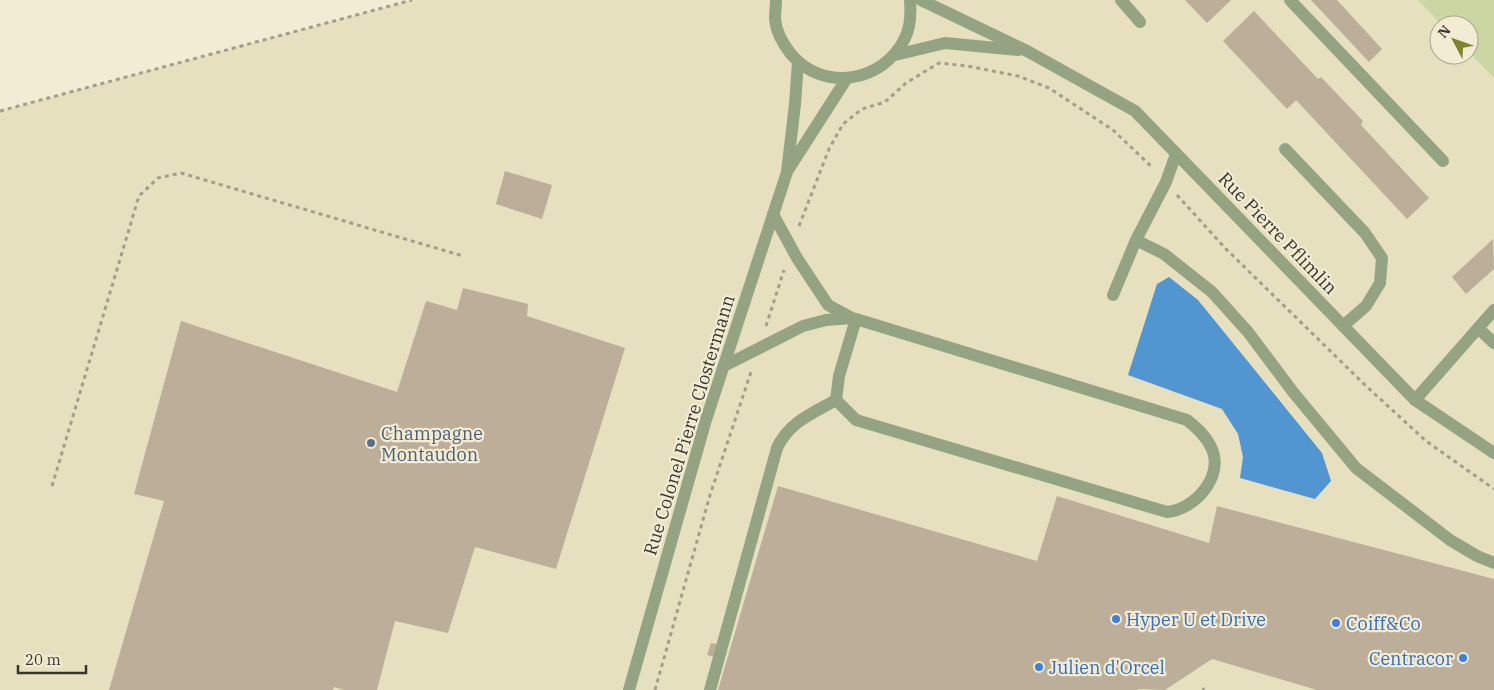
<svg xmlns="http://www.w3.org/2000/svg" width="1494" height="690" viewBox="0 0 1494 690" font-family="'IBM Plex Serif',serif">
	<rect width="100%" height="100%" fill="#f1ecd3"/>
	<!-- built -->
	<path fill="#e6e0bf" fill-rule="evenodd" d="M412 0H1494V690H0V111ZM1439 25H1469V55H1439Z"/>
	<!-- green -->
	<path fill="#cbd7a2" d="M1418 0H1494V78L1469 52V25H1442Z"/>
	<!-- water -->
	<path fill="#5195d1" d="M1169 277 1198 300 1322 453 1331 481 1315 499 1240 478 1243 457 1238 434 1222 409 1128 375 1157 284Z"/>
	<!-- building -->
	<path fill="#bcae99" d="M1185 0H1231L1207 23Z
		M1311 0H1337L1382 49 1369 62Z
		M1254 11 1318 79 1321 77 1363 121 1361 125 1429 198 1407 219 1296 100 1287 109 1223 41Z
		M505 171 552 185 542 219 496 204Z
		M1493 239 1494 269 1466 294 1452 277Z
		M463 288 528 304 527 316 625 348 556 569 475 547 448 633 395 621 377 690H344L334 687 333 690H109L164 501 134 494 181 321 397 392 426 301 457 310Z
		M778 486 1037 561 1057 496 1209 543 1217 506 1494 579V690H1317L1212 659 1165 690 1139 689 1137 690H718Z
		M711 643 718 644 715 657 707 655Z"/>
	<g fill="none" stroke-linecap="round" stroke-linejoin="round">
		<!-- path -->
		<path stroke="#a29e8c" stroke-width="3" stroke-dasharray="4 4" stroke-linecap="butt" d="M0 111 412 0
			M1177 195 1225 248 1365 385 1426 441 1494 489
			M799 226 829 149 843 124 862 109 885 102 906 83 939 63 967 66 1018 76 1049 88 1113 130 1153 168
			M766 326 784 270
			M52 486 139 196 158 178 181 173 463 256
			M1203 688 1204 690
			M655 690 710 495 751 372"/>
		<!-- lane -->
		<path stroke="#94a482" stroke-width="12" d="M1121 0 1140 22
			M1290 0 1443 161
			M1285 149 1365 233 1382 258 1380 283 1366 306 1343 326
			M1176 154 1166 182 1136 240 1164 254 1212 292 1248 332 1293 392 1356 468 1450 540 1477 556 1494 563
			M1113 295 1136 240
			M852 318 856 319 1187 420C1197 428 1206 436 1212 449 1224 477 1194 510 1167 512L856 420 836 400 839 376 856 319
			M1478 328 1494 343
			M724 366 803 326 826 320 852 318 828 305 797 258 773 214
			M1415 400 1494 310
			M710 690 777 448C789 422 813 413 836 400"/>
		<!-- street -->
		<path stroke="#94a482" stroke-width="12" d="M776 0C776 6 775 13 775 19 776 32 783 44 791 54 823 93 884 82 905 38 911 26 911 12 910 0
			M921 0 1027 51 1135 111 1415 400 1494 453
			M895 55 945 43 1018 50
			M788 170 847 78
			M629 690 705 423 787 172 795 104 798 62"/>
	</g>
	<!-- markers -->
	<circle fill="#5c6f8a" stroke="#f1ecd3" stroke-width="2" cx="371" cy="443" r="5"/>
	<g fill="#3f7fe0" stroke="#f1ecd3" stroke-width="2">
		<circle cx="1116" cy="619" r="5"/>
		<circle cx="1336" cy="623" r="5"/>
		<circle cx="1463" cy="658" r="5"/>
		<circle cx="1039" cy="667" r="5"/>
	</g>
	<g text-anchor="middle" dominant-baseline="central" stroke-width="4.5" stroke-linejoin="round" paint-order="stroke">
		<!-- street labels -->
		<g font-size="18" fill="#37352b" stroke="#f1ecd3">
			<text transform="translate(1278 233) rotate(46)">Rue Pierre Pflimlin</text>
			<text transform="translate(689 425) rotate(-73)">Rue Colonel Pierre Clostermann</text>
		</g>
		<!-- service labels -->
		<g font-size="18" fill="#4e5e75" stroke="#f1ecd3" text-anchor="start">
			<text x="381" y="433">Champagne<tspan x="381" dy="21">Montaudon</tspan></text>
		</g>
		<!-- shop labels -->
		<g font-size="18" fill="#366cbe" stroke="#f1ecd3" text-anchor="start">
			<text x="1126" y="619">Hyper U et Drive</text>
			<text x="1346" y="623">Coiff&amp;Co</text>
			<text x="1453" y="658" text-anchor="end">Centracor</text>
			<text x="1049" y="667">Julien d'Orcel</text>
		</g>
	</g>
	<!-- north arrow -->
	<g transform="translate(1454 40) rotate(311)"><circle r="24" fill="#f1ecd3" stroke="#a7a390"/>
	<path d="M0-4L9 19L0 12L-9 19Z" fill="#80832d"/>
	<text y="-8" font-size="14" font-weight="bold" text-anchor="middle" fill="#37352b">N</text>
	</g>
	<!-- scale -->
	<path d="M18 665v8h68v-8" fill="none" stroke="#37352b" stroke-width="2.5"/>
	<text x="25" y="665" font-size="15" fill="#37352b" stroke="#f1ecd3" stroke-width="4" paint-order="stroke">20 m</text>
</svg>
